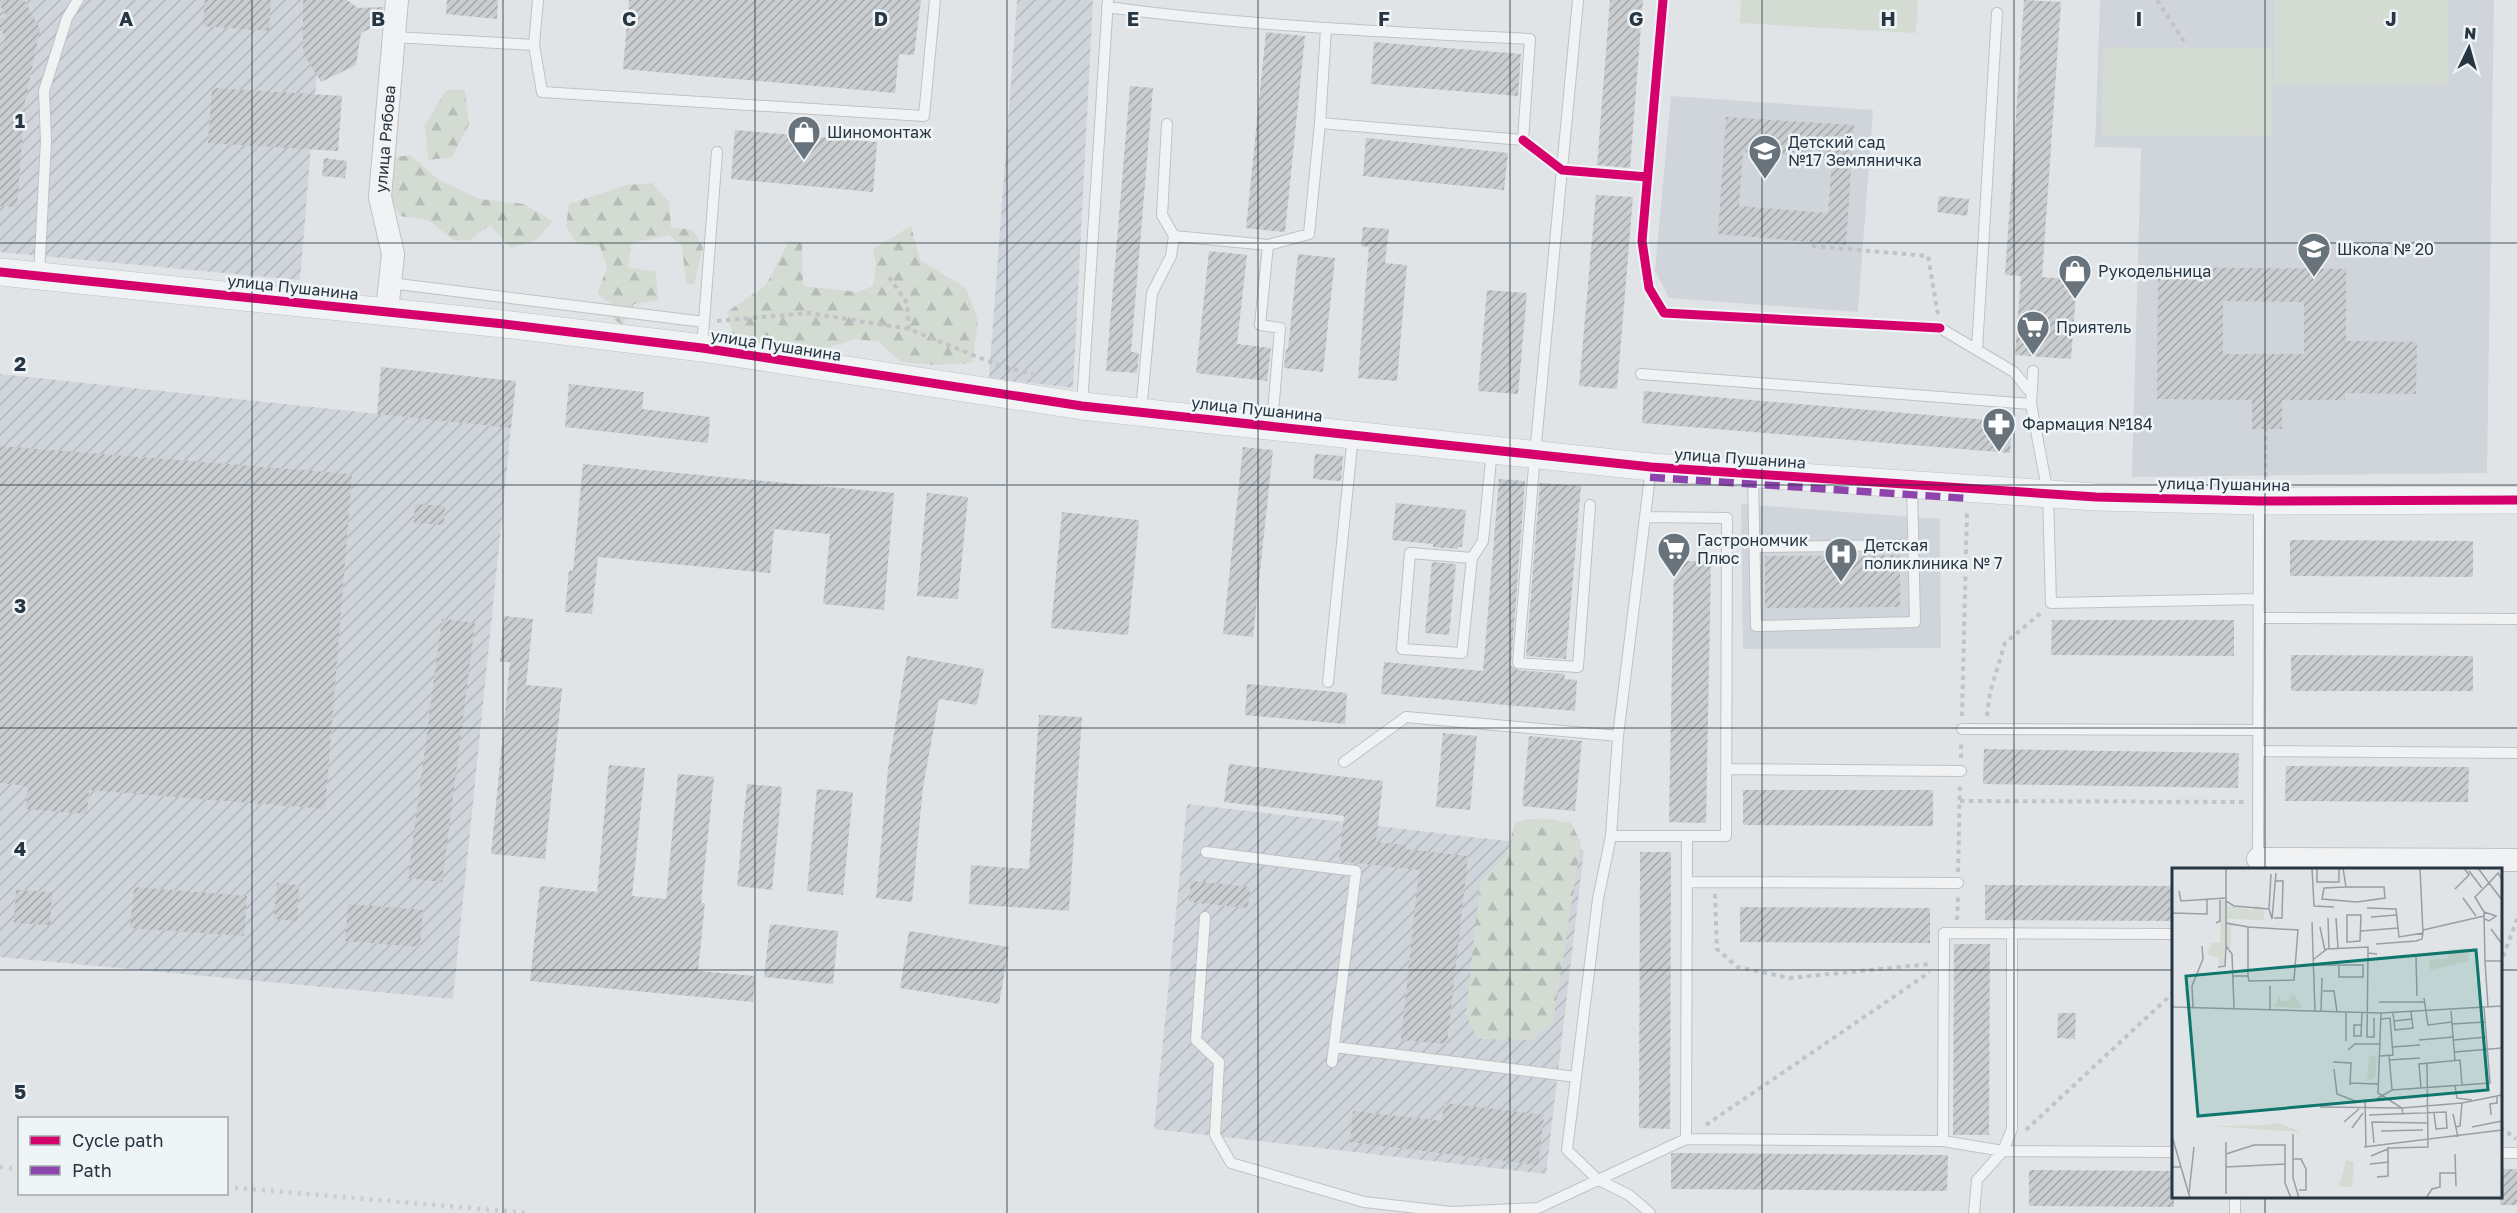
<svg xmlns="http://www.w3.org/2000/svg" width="2517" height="1213" viewBox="0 0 2517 1213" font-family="'Golos Text',sans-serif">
	<defs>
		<pattern id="industrial-furrows" width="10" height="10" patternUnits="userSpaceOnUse" patternTransform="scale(1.5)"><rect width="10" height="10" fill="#cfd5da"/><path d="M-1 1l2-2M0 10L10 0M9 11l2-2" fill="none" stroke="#b2b7bc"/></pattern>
		<pattern id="forest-firs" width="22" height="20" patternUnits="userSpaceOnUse" patternTransform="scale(1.5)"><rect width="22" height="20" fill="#d4dbd2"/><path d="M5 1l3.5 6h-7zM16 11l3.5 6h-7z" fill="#b6bdb6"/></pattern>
		<pattern id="building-hatch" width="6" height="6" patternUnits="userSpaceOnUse" patternTransform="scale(1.5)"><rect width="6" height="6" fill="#cacdcf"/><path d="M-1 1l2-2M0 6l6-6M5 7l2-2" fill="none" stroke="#a4a7aa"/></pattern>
	</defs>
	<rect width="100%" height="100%" fill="#e1e4e7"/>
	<!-- built -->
	<path fill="#cfd5da" d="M2100 0H2494L2487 473 2132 477 2141 148 2095 147Z
		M1671 96 1873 110 1858 312 1669 298 1655 271Z
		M1741 504 1940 519 1941 648 1743 649Z"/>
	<!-- industrial -->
	<path fill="url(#industrial-furrows)" d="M0 0H323L300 280 0 252Z
		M1017 0H1093L1073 388 989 378Z
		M0 374 511 428 453 999 0 957Z
		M1187 804 1584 850 1546 1174 1154 1129Z"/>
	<!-- green -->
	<path fill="#d4dbd2" d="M1741 0H1918L1916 33 1740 23Z
		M2274 0H2448V85L2274 84Z
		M2103 47 2272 48V136L2102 135Z"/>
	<!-- forest -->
	<path fill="url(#forest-firs)" d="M446 90H465L469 124 452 157 428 160 425 125Z
		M410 155 439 180 480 199 524 204 553 221 536 240 511 248 490 225 468 241 453 240 428 220 400 216 392 201 395 157Z
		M652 183 669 202 671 227 693 230 703 248 694 284H686L682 246 669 235 631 243 628 267 656 272 658 301 634 304 623 325 614 320 610 303 597 294 607 268 600 246 577 244 566 227 569 204 627 185Z
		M911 226 920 260 966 288 978 321 972 363 937 365 901 362 879 342 856 339 818 351 734 339 727 312 766 285 789 241 802 243 803 286 858 292 873 286 876 265 873 249Z
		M1541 818 1571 823 1581 843 1553 1023 1532 1040 1477 1039 1466 1014 1480 883 1507 853 1515 822Z"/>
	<!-- building -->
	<path fill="url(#building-hatch)" fill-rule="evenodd" d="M0 0H24L40 29 25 101 17 207 0 206V51L6 38 0 28V19L6 16 0 5Z
		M205 0H271L269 31 203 26Z
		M303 0H347L358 8 383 7 381 23 361 33 356 65 321 82 303 53Z
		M447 0H498L497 19 446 14Z
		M629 0H921L914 55 899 54 895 93 623 69Z
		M1610 0H1643L1630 168 1597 165Z
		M2024 0 2061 2 2042 277 2077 280 2071 359 2015 355 2021 276 2005 275Z
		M1266 32 1305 36 1285 232 1246 228Z
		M1374 42 1521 54 1518 96 1371 84Z
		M1130 86 1153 88 1131 352 1139 353 1137 373 1106 371Z
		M212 88 342 96 338 151 208 143Z
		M1726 117 1854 125 1846 245 1718 234ZM1743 152 1832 159 1828 213 1739 206Z
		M735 130 877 142 873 192 731 179Z
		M1366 138 1508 153 1504 190 1363 176Z
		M324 158 347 161 345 178 322 176Z
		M1596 195 1633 197 1617 389 1579 386Z
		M1939 196 1969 199 1967 216 1937 212Z
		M1363 227 1389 229 1385 263 1407 265 1397 381 1358 378 1369 247 1361 246Z
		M1209 251 1247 255 1237 344 1271 348 1267 381 1196 373Z
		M1298 254 1335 258 1323 372 1284 368 1286 349H1288Z
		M2158 267 2346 269V341L2417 342 2416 394 2345 393V400H2282V429H2252V400L2157 399ZM2223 301 2304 302V354H2223Z
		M1487 290 1527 293 1518 394 1478 391Z
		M381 367 516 381 511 428 377 414Z
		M569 384 644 392 642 409 710 417 708 443 565 427Z
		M1644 391 2012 422 2010 453 1642 423Z
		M0 446 352 474 325 809 89 790 87 814 26 809 28 786 0 783Z
		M1243 447 1273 450 1253 637 1223 634Z
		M1315 454 1343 456 1341 481 1313 479Z
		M583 464 894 493 884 610 823 604 830 534 774 529 770 573 598 557 592 614 565 612 569 570 573 571Z
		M1499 479 1525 481 1511 666 1518 670 1565 674 1564 679 1577 680 1575 711 1381 694 1384 662 1483 671Z
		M1540 483 1581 486 1566 659 1526 656Z
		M927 493 968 497 958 599 917 596Z
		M1396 503 1466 510 1462 547H1458V549L1433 547V544L1392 540Z
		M415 504 445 506 444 525 414 523Z
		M1062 512 1139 520 1128 635 1051 628Z
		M2290 540 2473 541V577L2290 576Z
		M1900 555V607L1765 608V556Z
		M1674 561H1711L1706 823 1669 822Z
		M1432 562 1456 564 1449 635 1425 633Z
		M504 616 533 619 526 685 562 688 545 859 491 854 510 662H500Z
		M442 619 475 623 442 882 408 878Z
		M2052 620H2234V656L2051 655Z
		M2291 655 2473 656V691H2291Z
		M907 656 984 669 977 705 939 699 923 787 912 902 876 898 888 769Z
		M1247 684 1347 693 1345 724 1245 715Z
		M1039 715 1082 717 1069 911 969 904 971 865 1029 869Z
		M1443 733 1477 736 1470 810 1436 807Z
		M1529 736 1582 741 1575 811 1522 806Z
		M1984 749 2239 753 2238 788 1983 784Z
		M1229 764 1383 781 1376 842 1406 845 1405 849 1468 856 1447 1044 1401 1040 1419 870 1339 861 1344 816 1224 802Z
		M609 765 645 768 632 896 666 899 678 774 714 777 701 903H705L698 971 755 976 753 1002 530 981 540 886 597 892Z
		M2286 766 2469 767 2468 802 2285 801Z
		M747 784 782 787 772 890 737 886Z
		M817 789 853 792 843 895 807 891Z
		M1743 790H1933V826L1743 825Z
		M1640 852H1671L1670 1129 1639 1128Z
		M1191 881 1250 887 1248 908 1189 902Z
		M277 883 299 885 297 921 274 919Z
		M1985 885 2174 886V921L1985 920Z
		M134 887 247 896 244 936 130 928Z
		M16 890 52 892 50 925 14 923Z
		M348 904 423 910 420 947 345 941Z
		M1740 907 1930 908V943L1740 942Z
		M770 924 838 931 833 984 764 977Z
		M909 931 1009 947 999 1004 900 988Z
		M1954 944H1990L1989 1135H1953Z
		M2058 1013H2076L2075 1039 2057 1038Z
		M1444 1103 1544 1115 1538 1165 1350 1142 1353 1111 1442 1121Z
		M1673 1153 1948 1155 1947 1191 1671 1189V1154Z
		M2500 1169H2517V1205H2500Z
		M2029 1170 2174 1171V1207L2029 1206Z"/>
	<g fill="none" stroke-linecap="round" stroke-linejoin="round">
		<!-- service casing -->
		<g stroke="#bfc2c5" stroke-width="12">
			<path id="service" d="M1578 0 1535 454 1518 663 1578 667 1590 505
				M1107 7C1247 26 1388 32 1530 39L1523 140 1320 123 1326 29
				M394 37 534 45 538 0
				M534 45 542 92 924 116 935 0
				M1174 236 1268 245 1260 325 1280 328 1272 425
				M1268 245 1309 234 1320 123
				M39 276 46 141 44 91 67 18 78 0
				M390 283 704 322
				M1940 328 2014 372 2031 393
				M702 348 717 152
				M1977 350 1997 13
				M2033 371 2031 404 2048 494 2051 603 2259 599
				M1641 374 2031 404
				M1082 406 1108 0
				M1141 412 1152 293 1171 256 1174 236 1162 215 1167 124
				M1753 474 1756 626 1915 622 1912 485
				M1755 547 1913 545
				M1472 558 1410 553 1402 649 1462 653 1472 558 1483 541 1492 450
				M2259 618 2517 619
				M1328 682 1353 435
				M1962 729 2258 730
				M2258 751 2517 753
				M1344 762 1406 717 1618 736
				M1726 769 1961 771
				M1611 836H1726L1727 518 1645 517
				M1206 852 1356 871 1332 1062
				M2258 861 2259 501
				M1687 882 1958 883
				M1205 917 1196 1040 1219 1062 1215 1135 1231 1163 1364 1202 1452 1212 1538 1208 1686 1139 1943 1141 2003 1151 2174 1152
				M1334 1047 1576 1077
				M1686 1139 1687 836
				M1943 1141 1944 933 2174 934
				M2500 1153H2517
				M2235 1196V1213
				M1650 1213 1629 1195 1597 1179 1567 1150 1598 899 1611 836 1618 736 1651 468
				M1974 1213 1977 1180 2003 1151 2012 1129V933"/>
		</g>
		<!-- minor casing -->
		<g stroke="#bfc2c5" stroke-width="24">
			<g id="minor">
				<path id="s1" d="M387 311 393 254 380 197 397 0"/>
				<path d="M2258 859 2517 860"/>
			</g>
		</g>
		<!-- tertiary casing -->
		<g stroke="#bfc2c5" stroke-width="28">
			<path id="tertiary" d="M0 272 504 324 702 348 1082 406 1651 467 2096 497 2259 501 2517 500"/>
		</g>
		<!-- path -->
		<path stroke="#c0c4c7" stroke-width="4" stroke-dasharray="4.5 4.5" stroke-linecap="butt" d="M2157 0 2185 43
			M1812 246 1928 256 1938 315
			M889 277 907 303 909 329
			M717 321 809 313 909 329 1000 366 1033 374
			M2266 400V480
			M1962 716 1967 510
			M1987 716 1990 692 2005 643 2042 612
			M1961 758V741
			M1960 801 2245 802
			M1958 872 1960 783
			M1715 894 1717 949 1737 967 1790 978 1931 964
			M1957 920 1958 897
			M2500 965 2517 919
			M1706 1125 1930 972
			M2500 1127 2516 1139
			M2026 1130 2174 992"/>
		<!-- service -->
		<use href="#service" stroke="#f1f2f3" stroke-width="10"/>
		<!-- minor -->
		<use href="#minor" stroke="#f1f2f3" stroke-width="22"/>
		<!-- tertiary -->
		<use href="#tertiary" stroke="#f1f2f3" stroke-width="27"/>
		<!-- rail -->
		<path stroke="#caccce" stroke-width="4.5" stroke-dasharray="3 6" stroke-linecap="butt" d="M0 1167 20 1169
			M226 1187 529 1213"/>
		<!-- quiet -->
		<path stroke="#8e44ad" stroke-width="8" stroke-dasharray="15 8" stroke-linecap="butt" d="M1650 477 1967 498"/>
		<!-- cycleway casing -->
		<g stroke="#eff4f7" stroke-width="13">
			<path id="cycleway" d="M1663 0 1642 241 1649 288 1664 313 1940 328
				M1523 140 1562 170 1647 177
				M0 272 504 324 702 348 1082 406 1651 467 2096 497 2259 501 2517 500"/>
		</g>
		<!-- cycleway -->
		<use href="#cycleway" stroke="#d6006c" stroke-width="9"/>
	</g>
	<!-- grid -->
	<path fill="none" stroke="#273642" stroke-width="1.5" stroke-opacity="0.55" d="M252 0V1213M503 0V1213M755 0V1213M1007 0V1213M1258 0V1213M1510 0V1213M1762 0V1213M2014 0V1213M2265 0V870M0 243H2517M0 485H2517M0 728H2517M0 970H2174M2500 970H2517M2265 1196V1213"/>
	<!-- icons -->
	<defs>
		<g id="shop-pin" transform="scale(1.725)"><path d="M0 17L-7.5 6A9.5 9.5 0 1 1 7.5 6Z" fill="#68737c" stroke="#eff4f7"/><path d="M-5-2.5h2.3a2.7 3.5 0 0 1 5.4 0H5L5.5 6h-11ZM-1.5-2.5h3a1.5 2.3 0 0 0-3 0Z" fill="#fff"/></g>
		<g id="school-pin" transform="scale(1.725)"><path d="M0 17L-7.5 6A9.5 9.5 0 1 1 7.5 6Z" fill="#68737c" stroke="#eff4f7"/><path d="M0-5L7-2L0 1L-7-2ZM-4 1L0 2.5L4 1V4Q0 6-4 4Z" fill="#fff"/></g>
		<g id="supermarket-pin" transform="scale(1.725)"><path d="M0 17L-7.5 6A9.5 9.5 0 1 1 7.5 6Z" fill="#68737c" stroke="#eff4f7"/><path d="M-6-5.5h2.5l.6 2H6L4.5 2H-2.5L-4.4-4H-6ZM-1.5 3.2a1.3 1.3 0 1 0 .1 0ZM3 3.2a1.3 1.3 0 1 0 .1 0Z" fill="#fff"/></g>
		<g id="pharmacy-pin" transform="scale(1.725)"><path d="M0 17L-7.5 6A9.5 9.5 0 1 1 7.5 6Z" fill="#68737c" stroke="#eff4f7"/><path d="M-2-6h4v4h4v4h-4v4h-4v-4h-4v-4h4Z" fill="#fff"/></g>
		<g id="hospital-pin" transform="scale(1.725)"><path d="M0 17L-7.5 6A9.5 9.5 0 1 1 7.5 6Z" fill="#68737c" stroke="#eff4f7"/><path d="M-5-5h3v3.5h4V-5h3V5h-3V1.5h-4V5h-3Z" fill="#fff"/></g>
	</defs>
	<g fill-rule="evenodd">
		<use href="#shop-pin" x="804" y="132"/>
		<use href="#school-pin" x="1765" y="151"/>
		<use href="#school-pin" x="2314" y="249"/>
		<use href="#shop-pin" x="2075" y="271"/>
		<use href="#supermarket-pin" x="2033" y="327"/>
		<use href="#pharmacy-pin" x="1999" y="424"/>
		<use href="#supermarket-pin" x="1674" y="549"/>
		<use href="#hospital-pin" x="1841" y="554"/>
	</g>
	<g text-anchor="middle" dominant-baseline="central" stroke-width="5" stroke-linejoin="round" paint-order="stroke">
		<!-- poi labels -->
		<g font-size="16" fill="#273642" stroke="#eff4f7" text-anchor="start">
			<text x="827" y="132">Шиномонтаж</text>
			<text x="1788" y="142">Детский сад<tspan x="1788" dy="18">№17 Земляничка</tspan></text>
			<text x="2337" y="249">Школа № 20</text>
			<text x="2098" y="271">Рукодельница</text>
			<text x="2056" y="327">Приятель</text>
			<text x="2022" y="424">Фармация №184</text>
			<text x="1697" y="540">Гастрономчик<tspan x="1697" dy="18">Плюс</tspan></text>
			<text x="1864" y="545">Детская<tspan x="1864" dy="18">поликлиника № 7</tspan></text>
		</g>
		<!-- street labels -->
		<g font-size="16" fill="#273642" stroke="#eff4f7">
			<text stroke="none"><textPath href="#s1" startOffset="174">улица Рябова</textPath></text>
			<text transform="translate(293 287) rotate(6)">улица Пушанина</text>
			<text transform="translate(776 345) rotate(9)">улица Пушанина</text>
			<text transform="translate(1257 409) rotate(6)">улица Пушанина</text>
			<text transform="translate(1740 458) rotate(4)">улица Пушанина</text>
			<text transform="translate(2224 484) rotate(1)">улица Пушанина</text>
		</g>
	</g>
	<!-- overview -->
	<g transform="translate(2172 868)">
		<rect width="330" height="330" fill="#e1e4e7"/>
		<path d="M296 80 297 93 258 102 257 92 276 90V81Z" fill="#d4dbd2"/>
		<path d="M50 29 56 38 81 42 82 38 91 39 92 45V52L56 51 55 54 68 57 59 59V80H53V96L47 98V90L35 86 39 75H48ZM121 125 130 140 102 139 107 128 109 133H116ZM197 187 205 189 203 210 195 213ZM107 255 129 264 39 258 93 257Z" fill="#d4dbd2"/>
		<path d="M174 292 182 294 180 319H167Z" fill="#d4dbd2"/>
		<path fill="none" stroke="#979ea5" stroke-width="1.5" d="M54 0V78L60 86 62 140M140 0 142 38 162 39M145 0V14H167V0M171 0 174 19M306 0 317 15 303 29 312 44 313 93M297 3 310 20M330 11 326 5 317 15 330 32M174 19H212L213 30 185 34 150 31 152 20ZM283 21 297 7 292 0M7 23 9 33 54 30M291 30 304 48M54 33 62 38 97 41 99 6M195 40 224 41 227 69 251 65 248 0M97 41 100 51 104 5M312 44 324 48 317 53 313 51M0 45 35 46V32M175 47H189L188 73 175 74ZM199 49 225 47M102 50H110L111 13H103M156 50 157 81M164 50 166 80M140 54 143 144M44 55 48 53V30M54 55 76 59V108H60M148 59 153 83M319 61 330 76M251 62 312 48M189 63 226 60M204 76 244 73 250 71 251 65M196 85 195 169H202V150M244 89 245 128M142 91 155 81 196 79V85L205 86M142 97H191V109H167V98M46 99 53 98 54 79M76 108 77 113 122 112 126 62 76 59M98 118V141M151 123H162L165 144M252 130 256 157 280 154M207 134H252M0 139 209 145 330 138M21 139 20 118 31 91 30 78M316 139 313 93H330M279 143 283 193M149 144 150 110M209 145 206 225 230 240 231 247M221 145 223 162 241 160 239 144M222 153 240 151M280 156 313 154M189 157H182V168H189L190 145M247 172 282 169M282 172 314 169M174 173V144M221 179 248 177M176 182 183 176H208M283 184 330 180M217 187 220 222M208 188 221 187 218 150 209 151M217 192 248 190M161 194 179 195 178 217M162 201 165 226 183 233 203 232 220 222 318 215 312 140M178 215 206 216M283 218 285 230 300 232M249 220 247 196 288 192 290 217M193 233 194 279M148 239 230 240 290 235 330 227M281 246 286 269M197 247 274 244 275 260 264 261 262 245M319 247 318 236 325 235V228M172 254 187 241M283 259 288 258 290 235M300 259 330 253M180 260 191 245M209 263 251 262M121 266V310L127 330M0 268 9 299M54 274V326M202 275 200 254 256 255M192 279 330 262M54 286 82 277H113V315L119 330M283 286 284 318M199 288 218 280 256 279 255 195M121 291H129L134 301V322H127M198 296 217 294M0 299H9L18 330M54 299 113 296M205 309 216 308V279M17 325 22 279M254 330 260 321 268 319V305H284"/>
		<path fill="#0f766e" fill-opacity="0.15" stroke="#0f766e" stroke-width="3" d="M304 82 316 222 26 248 14 108Z"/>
		<rect width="330" height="330" fill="none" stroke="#273642" stroke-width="3"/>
	</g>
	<g font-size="20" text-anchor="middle" font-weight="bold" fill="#273642" stroke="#eff4f7" stroke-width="5" stroke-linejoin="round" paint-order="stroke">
		<text x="126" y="26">A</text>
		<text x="378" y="26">B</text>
		<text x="629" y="26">C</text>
		<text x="881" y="26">D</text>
		<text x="1133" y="26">E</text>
		<text x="1384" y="26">F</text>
		<text x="1636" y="26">G</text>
		<text x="1888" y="26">H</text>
		<text x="2139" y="26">I</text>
		<text x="2391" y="26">J</text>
		<text x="20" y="128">1</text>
		<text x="20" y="371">2</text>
		<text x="20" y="613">3</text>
		<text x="20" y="856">4</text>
		<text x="20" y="1099">5</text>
	</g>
	<!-- legend -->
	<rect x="18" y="1117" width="210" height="78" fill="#eff4f7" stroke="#9fa8af" stroke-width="1.5"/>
	<rect x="30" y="1136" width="30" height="9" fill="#d6006c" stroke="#9fa8af" stroke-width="1.5"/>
	<text x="72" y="1147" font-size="18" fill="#273642">Cycle path</text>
	<rect x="30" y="1166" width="30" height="9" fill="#8e44ad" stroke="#9fa8af" stroke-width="1.5"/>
	<text x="72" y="1177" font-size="18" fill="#273642">Path</text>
	<!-- north arrow -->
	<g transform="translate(2469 48) rotate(5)" stroke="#eff4f7" stroke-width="4.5" paint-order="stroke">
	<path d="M0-4.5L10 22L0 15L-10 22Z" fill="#273642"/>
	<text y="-9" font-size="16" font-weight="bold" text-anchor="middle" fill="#273642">N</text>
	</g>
</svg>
